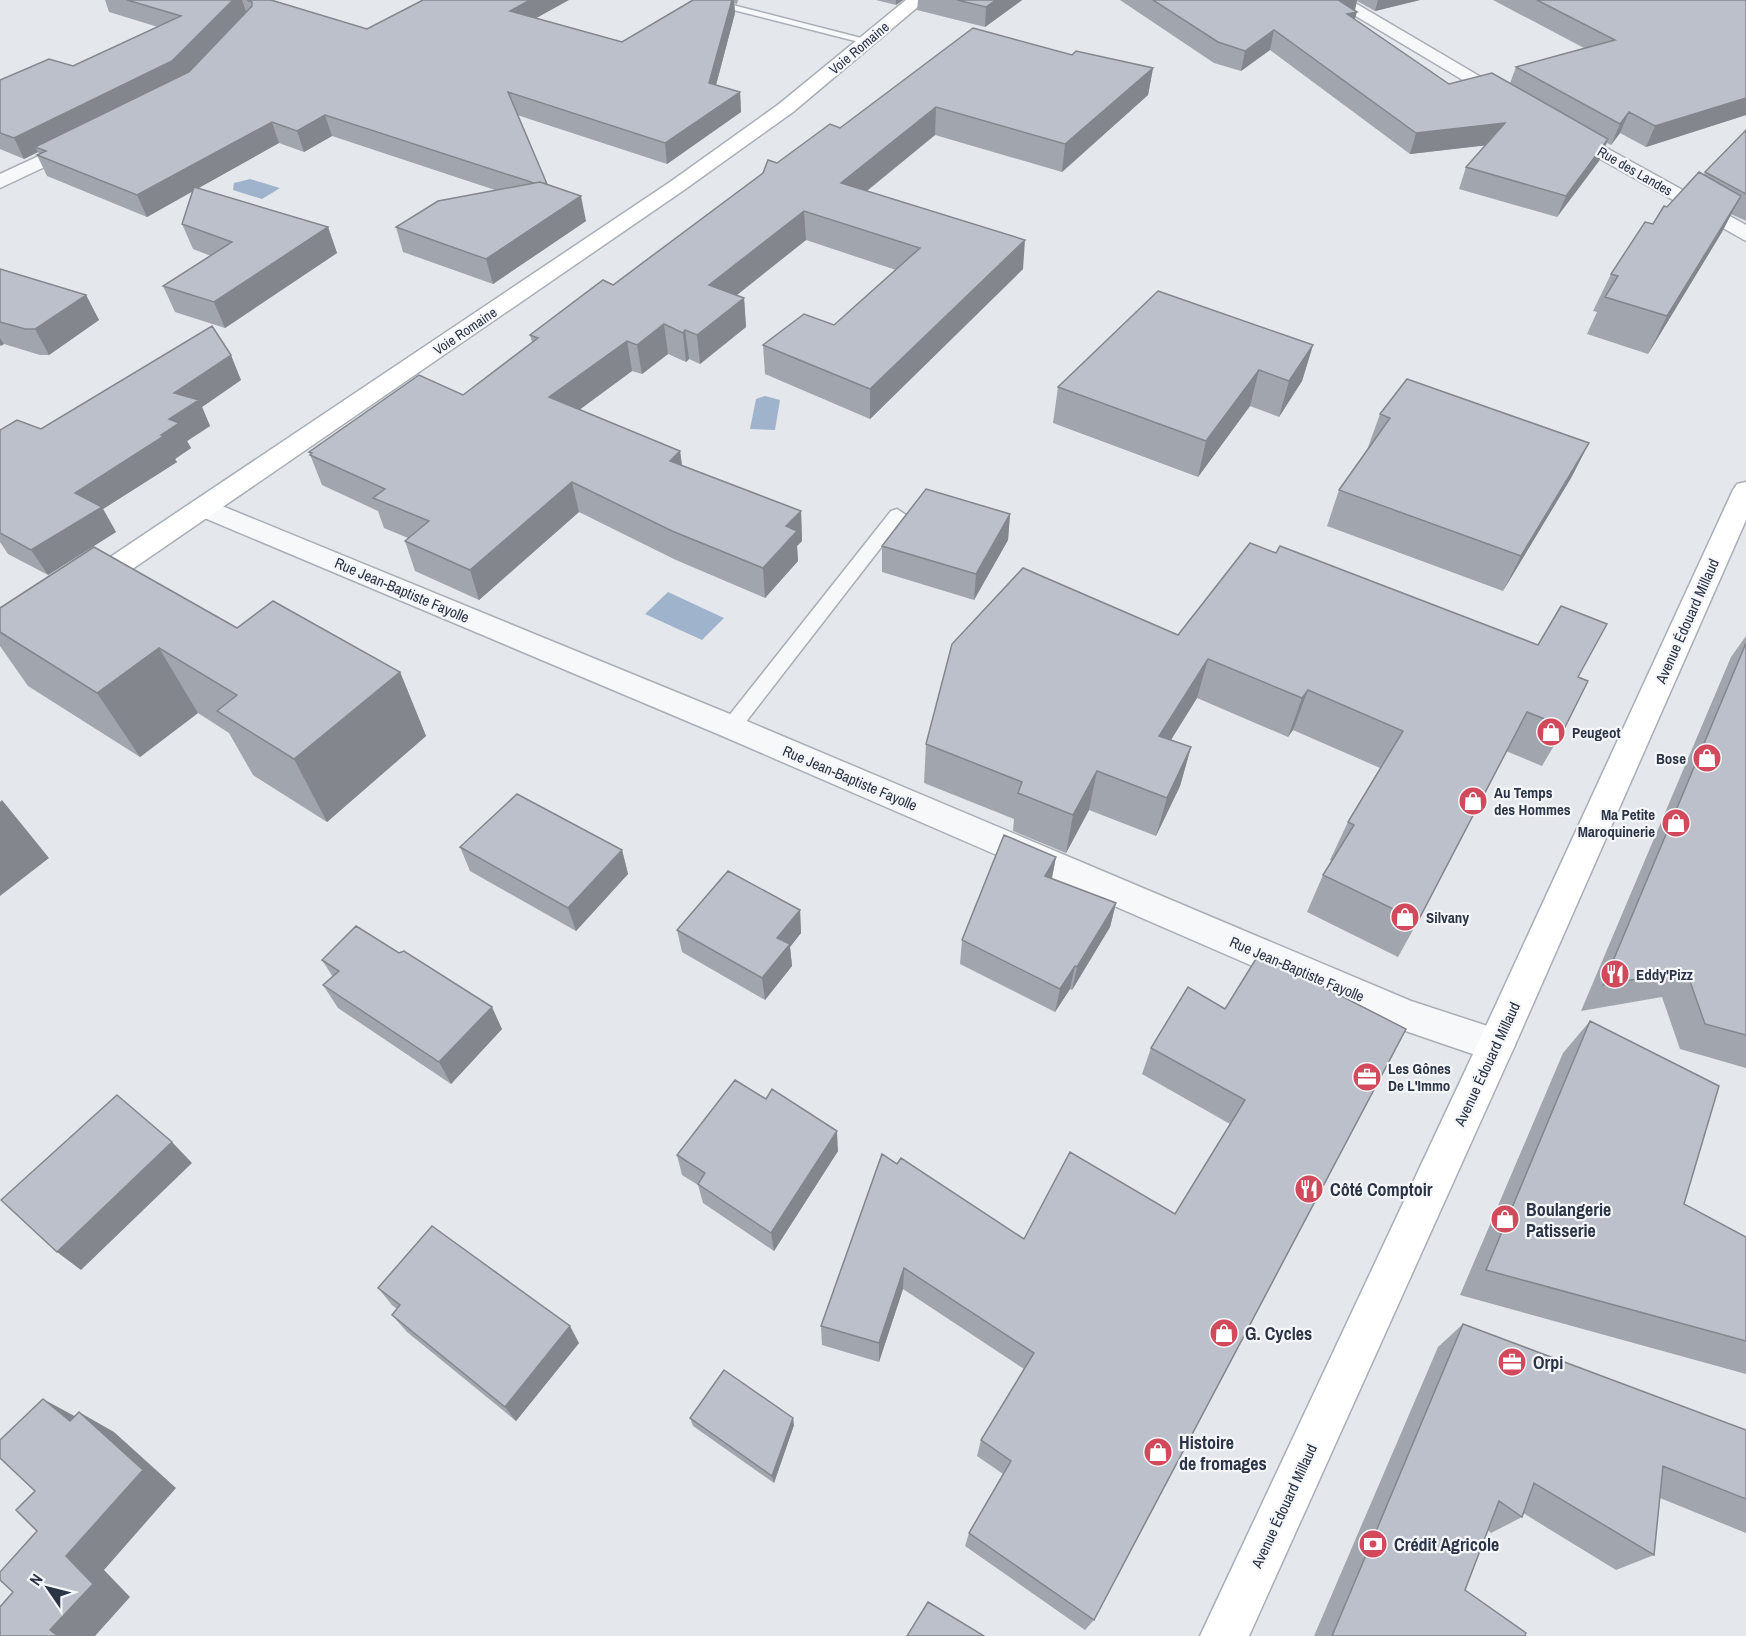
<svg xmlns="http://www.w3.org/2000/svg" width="1746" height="1636" viewBox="0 0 1746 1636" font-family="'Archivo Narrow',sans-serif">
	<rect width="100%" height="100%" fill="#e4e7ec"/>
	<!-- water -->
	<path fill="#9fb4cc" d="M250 179 280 188 262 199 233 190 234 183Z
		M765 396 780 400 775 430 750 429 756 399Z
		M668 592 724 618 702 640 645 614Z"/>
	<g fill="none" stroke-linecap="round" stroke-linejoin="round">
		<!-- lane casing -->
		<g stroke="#a9aeb7" stroke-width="3">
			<path id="lane" d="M694 0H713L873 41 867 44Z
				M897 509 906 515 903 519 738 732 731 734 724 732 721 727 724 722 891 511Z"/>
		</g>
		<!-- street casing -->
		<g stroke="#a9aeb7" stroke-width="3">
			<path id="street" d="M1329 0H1350L1520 100 1517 104H1503Z
				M1563 124 1746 225V241L1556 134 1553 130 1556 126Z
				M80 137 87 139 90 143 87 147 0 188V174Z
				M205 499 742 719 1411 1001 1509 1033 1515 1045 1509 1057 1496 1062 1391 1026 720 735 195 514 191 508 195 502Z"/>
		</g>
		<!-- secondary casing -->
		<g stroke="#a9aeb7" stroke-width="3">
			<path id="secondary" d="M906 0H926L793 112 684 190 96 594 86 597 76 594 72 587 76 580 670 182 779 104Z
				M1746 482V520L1515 1045 1249 1636H1200L1481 1037 1733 490 1737 484Z"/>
		</g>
		<!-- lane -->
		<use href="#lane" fill="#f7f8fa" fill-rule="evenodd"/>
		<!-- street -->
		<use href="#street" fill="#f7f8fa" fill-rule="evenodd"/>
		<!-- secondary -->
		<use href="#secondary" fill="#fff" fill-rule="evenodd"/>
	</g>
	<!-- wall -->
	<path fill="#a1a5ae" d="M105 0H271L367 29 536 18 622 42 693 0H738L737 4 734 3 735 13 716 85 740 92 741 112 667 164 517 115 547 184 586 221 493 284 403 252 396 227 495 190 332 136 304 152 279 143 198 188 328 227 337 253 225 328 175 312 163 286 211 256 193 249 182 224 192 191 147 217 47 176 37 155 39 154 38 152 24 159 0 149V80L73 66 158 27 109 12Z
		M876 0H903L896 5Z
		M918 0H1022L985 27 917 10Z
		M1120 0H1420L1375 11 1357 1 1355 11V19L1449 84 1510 83 1516 67 1584 48 1493 0H1746V115L1646 147 1620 133 1611 145 1607 143 1599 161 1557 217 1459 189 1466 167 1486 145 1410 154 1270 50 1241 71 1214 63Z
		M1072 55 1153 68 1148 95 1062 172 935 135 867 191 1023 269 870 419 765 374 763 345 834 325 896 270 806 240 736 295 744 298 746 327 700 364 689 359 686 362 668 354 642 374 632 371 579 410 680 451 682 465 801 511 802 541 797 546 798 561 765 598 676 560 579 512 479 600 415 571 405 541 408 538 384 528 378 511 322 485 309 452 463 395 532 342 530 335 613 285 777 163 840 128Z
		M1746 130V221L1731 214 1722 232 1648 354 1587 334 1597 312 1593 311 1611 274 1667 207 1704 175 1705 172Z
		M0 269 86 295 99 320 49 355H40L4 344 0 345Z
		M1313 345 1302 381 1279 417 1250 406 1198 477 1053 423 1058 387Z
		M241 380 202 407 210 426 187 441 191 448 175 459 177 462 103 509 116 532 48 575 8 554 0 542V430L41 429Z
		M1380 414 1589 443 1571 478 1503 591 1327 526 1339 490 1367 450Z
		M1010 514 1008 540 974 600 882 572V546Z
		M0 608 237 628 400 672 426 736 327 822 253 775 229 733 198 713 140 757 28 686 0 646Z
		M1178 635 1578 677 1565 727 1542 766 1506 751 1418 921 1398 957 1307 912 1323 875 1332 861 1330 860 1348 822 1380 768 1293 730 1288 737 1197 698 1171 740 1191 747 1180 786 1156 836 1089 810 1066 853 1013 831 1014 819 924 783 926 744Z
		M1746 636V1068L1680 1049 1662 997 1581 1011 1731 657Z
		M460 847 622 850 628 874 576 931 470 871Z
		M1056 857 1052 879 1116 903 1110 927 1072 990 1070 989 1055 1012 960 964 962 940Z
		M800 910 801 933 790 947 792 966 765 1000 682 952 677 930Z
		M399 953 502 1029 451 1084 338 1008 323 985 333 977 322 960Z
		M1225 1009 1406 1029 1094 1620 1085 1630 965 1546 969 1533 1003 1474 977 1456 981 1440 1024 1369 903 1289 879 1362 822 1345 821 1326 882 1154 1024 1239 1175 1214 1230 1124 1142 1074 1151 1048Z
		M1590 1021 1684 1204 1746 1237V1374L1460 1295 1563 1053Z
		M838 1151 774 1251 703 1203 698 1185 682 1175 677 1155Z
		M378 1288 579 1343 516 1421 407 1332 392 1315 397 1309 392 1305Z
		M1463 1324 1746 1430V1533L1660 1498 1654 1555 1616 1570 1523 1513 1522 1517 1491 1533 1488 1530 1465 1590 1525 1636H1314L1438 1347Z
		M690 1418 794 1425 774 1483 693 1426Z"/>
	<!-- shaded-wall -->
	<path fill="#83868d" d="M233 0H242L248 17 180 81 35 147 38 152 24 159 14 138Z
		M530 0H569L513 31 510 11Z
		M732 0H734L735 13 711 104 709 83Z
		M896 0H903L896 5Z
		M996 0H1022L985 27 986 7Z
		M1345 0H1357L1354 13 1357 12 1351 32 1340 1Z
		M1378 0H1420L1375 11Z
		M1274 30 1270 50 1241 71 1245 51Z
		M1153 68 1148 95 1062 172 1065 144Z
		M740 92 741 112 667 164 665 143Z
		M1746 98V115L1646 147 1655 126Z
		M936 107 935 135 842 211 841 183Z
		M1629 112 1620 133 1611 145 1620 124Z
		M325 115 332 136 304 152 297 131Z
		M272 122 279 143 147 217 137 195Z
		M1505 123 1498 144 1410 154 1416 133Z
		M1608 139 1599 161 1557 217 1566 196Z
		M581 196 586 221 493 284 486 259Z
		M1741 196 1722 232 1648 354 1667 316Z
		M804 211 806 240 712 315 709 285Z
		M328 227 337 253 225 328 214 302Z
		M1025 240 1023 269 870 419V389Z
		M86 295 99 320 49 355 35 329Z
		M744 298 746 327 700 364 697 335Z
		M664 324 668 354 642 374 637 345Z
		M685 330 689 359 686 362 683 333Z
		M0 338 4 344 1 346 0 345Z
		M627 341 632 371 556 427 549 397Z
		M1313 345 1302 381 1279 417 1289 381Z
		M231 355 241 380 202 407 210 426 187 441 191 448 175 459 177 462 103 509 116 532 48 575 31 550 75 493 161 435 169 419 174 393Z
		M1259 370 1250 406 1198 477 1206 441Z
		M1589 443 1571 478 1503 591 1521 556Z
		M680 451 684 481 670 461Z
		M572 482 579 512 479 600 470 570Z
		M801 511 802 541 797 546 798 561 765 598 763 568 786 526Z
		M1010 514 1008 540 974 600 976 574Z
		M159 648 198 713 140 757 97 693Z
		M1208 659 1197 698 1149 775 1159 736Z
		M400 672 426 736 327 822 294 759Z
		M1308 690 1293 730 1288 737 1302 698Z
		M1191 747 1180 786 1156 836 1167 798Z
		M1097 771 1089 810 1066 853 1073 815Z
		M2 800 49 858 0 896V802Z
		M622 850 628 874 576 931 568 908Z
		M1056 857 1051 881 1045 876Z
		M1116 903 1110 927 1072 990 1077 967Z
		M800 910 801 933 790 947 792 966 765 1000 762 978 777 938Z
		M1075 966 1070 989 1055 1012 1060 989Z
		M492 1007 502 1029 451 1084 439 1062Z
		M837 1131 838 1151 774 1251 771 1233Z
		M172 1142 192 1163 81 1270 57 1252Z
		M904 1268 903 1289 879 1362V1343Z
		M570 1326 579 1343 516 1421 505 1407Z
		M43 1399 80 1419 70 1421Z
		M79 1412 114 1432 176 1488 104 1570 130 1597 95 1636H58L50 1630 66 1556Z
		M793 1418 794 1425 774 1483 772 1476Z"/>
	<!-- building -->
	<path fill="#bbc0ca" stroke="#83868d" stroke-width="1.5" d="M127 0H233L172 61 14 138 0 133V80L49 59 73 66 181 16Z
		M247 0H271L367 29 423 0H530L510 11 622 42 693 0H732L709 83 740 92 665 143 508 92 547 184 540 182 534 183 325 115 297 131 272 122 137 195 37 155 46 151 35 147 189 72 252 6V2Z
		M957 0H996L986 7Z
		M1153 0H1345L1340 1 1357 12 1347 14 1449 84 1492 73 1608 139 1566 196 1466 167 1505 123 1416 133 1274 30 1245 51 1218 42Z
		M1537 0H1746V98L1655 126 1629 112 1620 124 1516 67 1615 40Z
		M973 28 1072 55 1076 51 1153 68 1065 144 936 107 841 183 1025 240 870 389 763 345 804 314 834 325 920 248 804 211 709 285 744 298 697 335 685 330 683 333 664 324 637 345 627 341 549 397 680 451 670 461 801 511 786 526 797 531 763 568 672 531 572 482 470 570 405 541 429 521 373 498 385 489 310 455 312 453 309 452 419 375 463 395 538 338 530 335 603 280 613 285 763 173 768 160 777 163 830 124 840 128Z
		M1746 130V194L1705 172Z
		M1699 172 1741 196 1667 316 1605 297 1618 276 1611 274 1645 222 1653 224 1664 206 1667 207Z
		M540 182 581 196 486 259 396 227 438 201Z
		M194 187 328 227 214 302 163 286 232 242 182 224Z
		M0 269 86 295 35 329H25L0 322Z
		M1158 291 1313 345 1289 381 1259 370 1206 441 1058 387Z
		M212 326 231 355 174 393 199 400 169 419 179 423 161 435 164 436 75 493 102 507 31 550 0 533V430L17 420 41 429Z
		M1407 379 1589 443 1521 556 1339 490 1390 418 1380 414Z
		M926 489 1010 514 976 574 882 546Z
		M1250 543 1276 553 1280 546 1538 645 1561 606 1607 624 1578 677 1588 681 1565 727 1527 712 1418 921 1323 875 1354 825 1348 822 1403 731 1308 690 1302 698 1208 659 1159 736 1191 747 1167 798 1097 771 1073 815 1018 793 1022 782 926 744 952 644 1023 568 1178 635Z
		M94 547 237 628 273 601 400 672 294 759 217 711 237 695 159 648 97 693 0 632V608Z
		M1746 643V1035L1705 1024 1686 970 1603 985Z
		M517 794 622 850 568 908 460 847Z
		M1004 835 1056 857 1045 876 1116 903 1077 967 1075 966 1060 989 962 940Z
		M728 871 800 910 777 938 790 944 762 978 677 930Z
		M356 926 399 953 404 951 492 1007 439 1062 323 985 339 971 322 960Z
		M1259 954 1406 1029 1094 1620 969 1533 1011 1461 981 1440 1034 1353 904 1268 879 1343 821 1326 882 1154 897 1164 901 1158 1024 1239 1070 1152 1175 1214 1245 1100 1151 1048 1188 987 1225 1009Z
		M1590 1021 1719 1086 1684 1204 1746 1237V1341L1486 1270Z
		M735 1080 766 1099 772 1089 837 1131 771 1233 698 1184 705 1173 677 1155Z
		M117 1095 172 1142 57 1252 1 1200Z
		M432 1226 570 1326 505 1407 392 1315 400 1305 378 1288Z
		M1463 1324 1746 1430V1499L1663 1466 1654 1555 1534 1483 1522 1517 1499 1501 1465 1590 1526 1633 1525 1636H1332Z
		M724 1370 793 1418 772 1476 690 1418Z
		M43 1399 70 1421 79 1412 143 1470 66 1556 93 1584 50 1630 58 1636H0V1607L13 1592 0 1580V1572L37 1531 16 1510 35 1491 0 1458V1440Z
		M928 1602 984 1636H907Z"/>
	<!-- icons -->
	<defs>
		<g id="shop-disc" transform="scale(1.5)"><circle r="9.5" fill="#d1495b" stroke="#f4f6f9"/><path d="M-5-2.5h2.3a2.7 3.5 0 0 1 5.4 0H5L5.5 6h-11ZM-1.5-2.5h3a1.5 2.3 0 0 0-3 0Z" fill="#fff"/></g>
		<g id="restaurant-disc" transform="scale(1.5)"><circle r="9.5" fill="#d1495b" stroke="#f4f6f9"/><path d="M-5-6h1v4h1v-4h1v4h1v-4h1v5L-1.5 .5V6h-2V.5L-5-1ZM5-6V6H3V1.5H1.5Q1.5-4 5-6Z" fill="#fff"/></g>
		<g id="office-disc" transform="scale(1.5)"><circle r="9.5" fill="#d1495b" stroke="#f4f6f9"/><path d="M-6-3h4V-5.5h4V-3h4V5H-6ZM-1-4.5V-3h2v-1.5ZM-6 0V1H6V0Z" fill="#fff"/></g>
		<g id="bank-disc" transform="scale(1.5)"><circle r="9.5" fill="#d1495b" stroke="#f4f6f9"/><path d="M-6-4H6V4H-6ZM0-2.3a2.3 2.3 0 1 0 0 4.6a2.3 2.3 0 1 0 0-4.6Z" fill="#fff"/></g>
	</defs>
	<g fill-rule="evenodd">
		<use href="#shop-disc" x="1551" y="732"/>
		<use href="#shop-disc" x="1707" y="758"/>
		<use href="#shop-disc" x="1473" y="801"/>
		<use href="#shop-disc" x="1676" y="823"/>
		<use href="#shop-disc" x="1405" y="917"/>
		<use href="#restaurant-disc" x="1615" y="974"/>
		<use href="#office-disc" x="1367" y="1077"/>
		<use href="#restaurant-disc" x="1309" y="1189"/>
		<use href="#shop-disc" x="1505" y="1219"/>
		<use href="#shop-disc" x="1224" y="1333"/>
		<use href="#office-disc" x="1512" y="1362"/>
		<use href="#shop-disc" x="1158" y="1452"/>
		<use href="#bank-disc" x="1373" y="1544"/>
	</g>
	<g text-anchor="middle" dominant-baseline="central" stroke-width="4.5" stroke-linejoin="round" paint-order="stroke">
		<!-- far-street labels -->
		<g font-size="14" fill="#2b3445" stroke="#f4f6f9">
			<text transform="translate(859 48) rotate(-40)">Voie Romaine</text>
			<text transform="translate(1635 171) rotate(30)">Rue des Landes</text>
			<text transform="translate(465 331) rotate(-34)">Voie Romaine</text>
		</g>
		<!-- street labels -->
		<g font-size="15" fill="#2b3445" stroke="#f4f6f9">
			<text transform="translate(402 590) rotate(23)">Rue Jean-Baptiste Fayolle</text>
			<text transform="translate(1687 621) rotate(-66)">Avenue Édouard Millaud</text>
			<text transform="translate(850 778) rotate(23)">Rue Jean-Baptiste Fayolle</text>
			<text transform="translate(1297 969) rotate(23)">Rue Jean-Baptiste Fayolle</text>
			<text transform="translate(1487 1064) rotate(-65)">Avenue Édouard Millaud</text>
			<text transform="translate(1284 1506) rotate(-65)">Avenue Édouard Millaud</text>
		</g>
		<!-- poi labels -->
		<g font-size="15" font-weight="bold" fill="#2b3445" stroke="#f4f6f9" text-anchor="start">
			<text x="1572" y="732">Peugeot</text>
			<text x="1686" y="758" text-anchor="end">Bose</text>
			<text x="1494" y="792">Au Temps<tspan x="1494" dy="17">des Hommes</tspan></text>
			<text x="1655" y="814" text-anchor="end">Ma Petite<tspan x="1655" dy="17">Maroquinerie</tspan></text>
			<text x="1426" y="917">Silvany</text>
			<text x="1636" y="974">Eddy'Pizz</text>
			<text x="1388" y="1068">Les Gônes<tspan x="1388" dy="17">De L'Immo</tspan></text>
		</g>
		<!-- near-poi labels -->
		<g font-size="18" font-weight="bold" fill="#2b3445" stroke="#f4f6f9" text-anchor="start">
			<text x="1330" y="1189">Côté Comptoir</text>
			<text x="1526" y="1209">Boulangerie<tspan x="1526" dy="21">Patisserie</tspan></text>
			<text x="1245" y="1333">G. Cycles</text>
			<text x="1533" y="1362">Orpi</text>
			<text x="1179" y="1442">Histoire<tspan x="1179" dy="21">de fromages</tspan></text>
			<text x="1394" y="1544">Crédit Agricole</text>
		</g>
	</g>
	<!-- north arrow -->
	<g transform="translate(48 1588) rotate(305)" stroke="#f4f6f9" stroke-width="4.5" paint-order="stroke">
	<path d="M0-4.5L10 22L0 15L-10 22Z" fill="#2b3445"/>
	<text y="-9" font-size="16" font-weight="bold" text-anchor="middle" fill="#2b3445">N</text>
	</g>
</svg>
